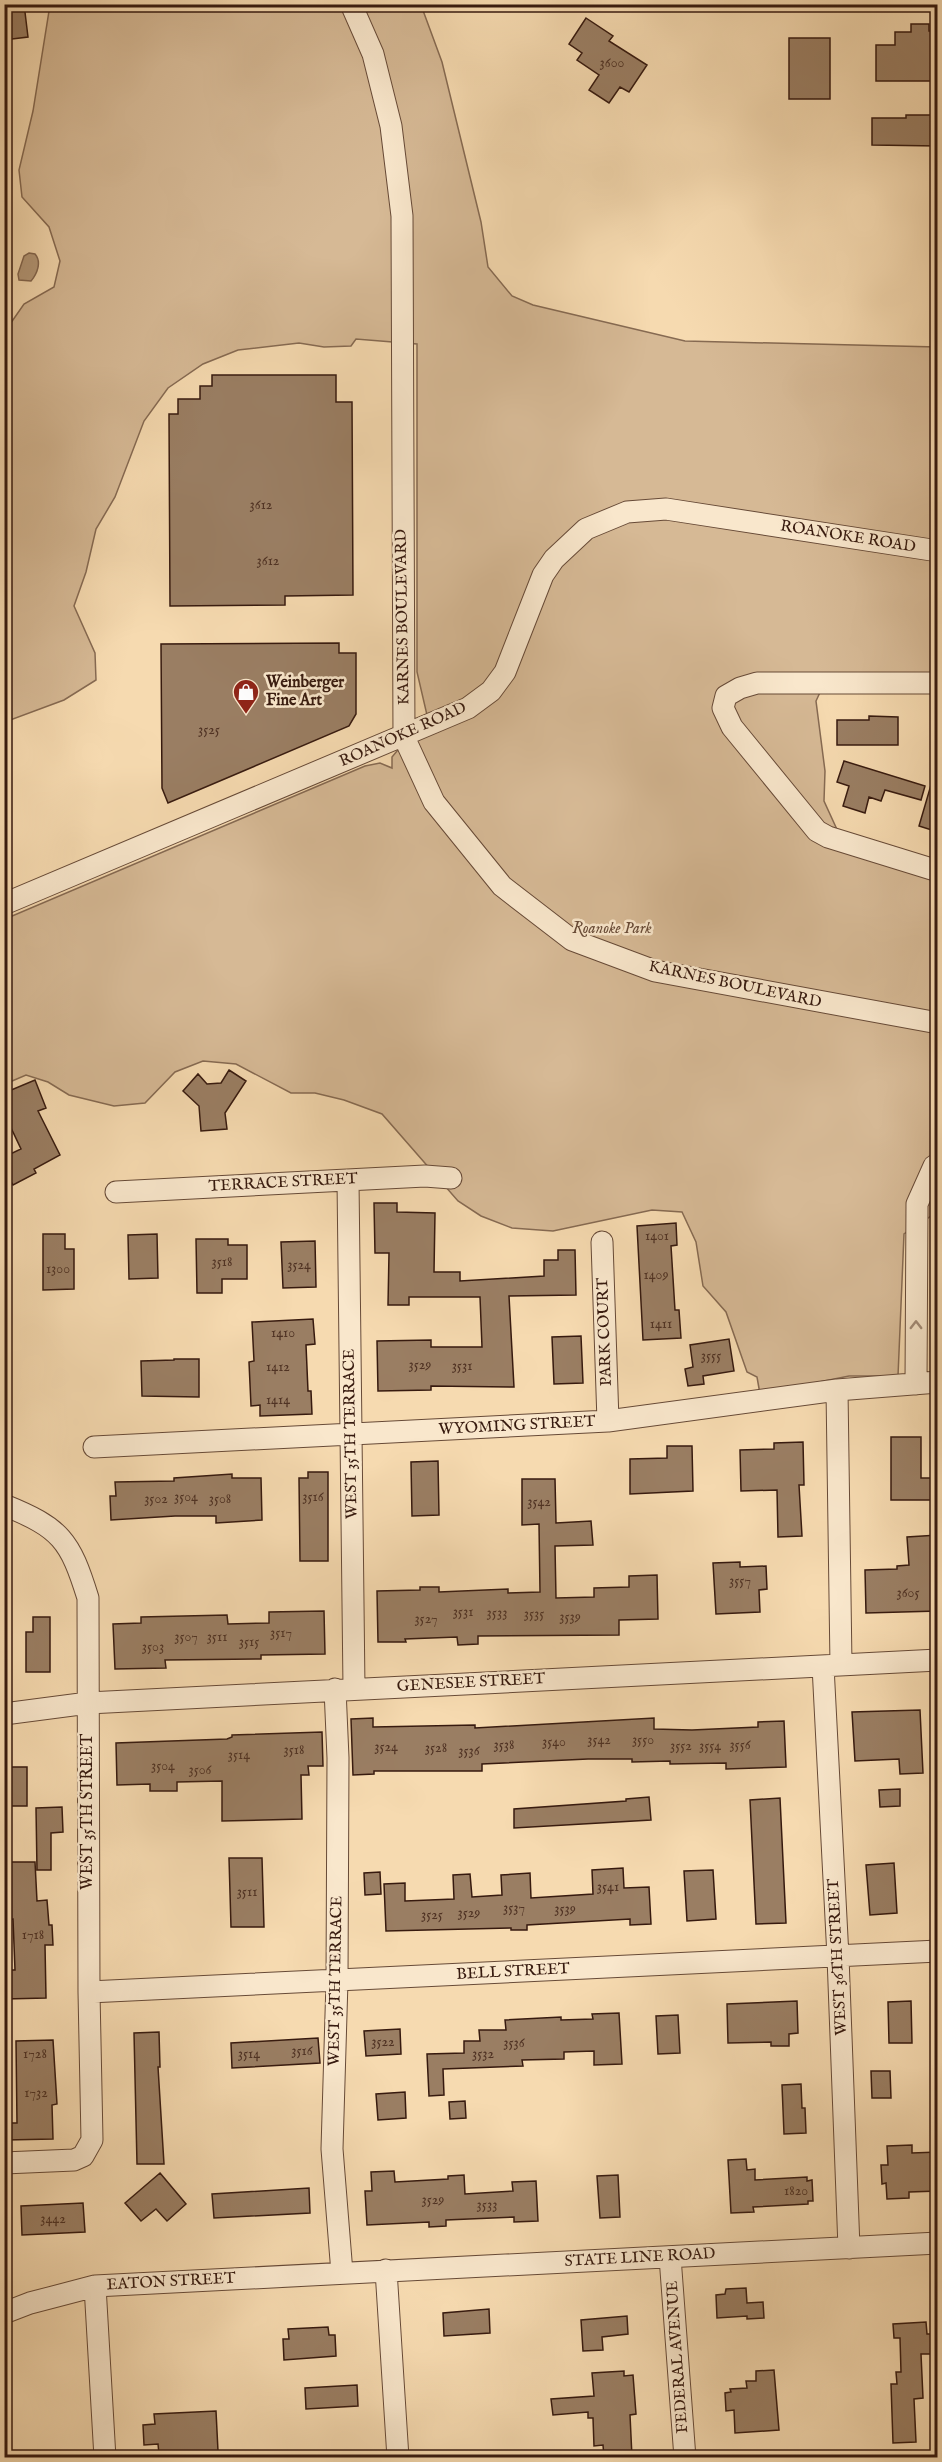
<svg xmlns="http://www.w3.org/2000/svg" width="942" height="2462" viewBox="0 0 942 2462" font-family="'IM FELL English',serif">
	<rect width="100%" height="100%" fill="#f6dab0"/>
	<filter id="stains"><feTurbulence type="fractalNoise" baseFrequency=".00333" numOctaves="4"/><feColorMatrix values="0 0 0 0 .2 0 0 0 0 .09 0 0 0 0 .02 0 0 0 .5 -.17"/></filter>
	<radialGradient id="worn" r=".72"><stop offset=".6" stop-color="#630" stop-opacity="0"/><stop offset="1" stop-color="#630" stop-opacity=".3"/></radialGradient>
	<!-- green -->
	<path fill="#d6b995" stroke="#866a52" stroke-width="1.5" d="M47 5H421L442 62 481 222 488 267 512 296 533 305 685 341 937 347V674L829 673 816 701 825 771 824 801 845 847 937 877V1212L904 1234 898 1376H849L760 1394 757 1377 747 1372 726 1312 703 1286 696 1242 682 1212 652 1210 553 1231 512 1228 481 1216 458 1201 382 1114 344 1100 315 1093H291L236 1064 203 1061 175 1072 145 1103 114 1106 69 1095 48 1082 26 1075 5 1084V919L365 766 380 763 392 768V757L427 715 417 672V344L356 339 351 346 324 347 299 343 238 350 203 364 168 388 144 421 115 497 96 529 86 572 74 606 95 653 96 680 64 700 5 722V328L8 327 24 304 54 287 60 261 49 227 22 197 19 170 33 111 49 11Z"/>
	<!-- water -->
	<path fill="#b59979" stroke="#83664f" stroke-width="1.5" d="M29 253 35 254C42 262 37 274 31 281L19 280 18 274 24 256Z"/>
	<!-- building -->
	<path fill="#9a7e63" stroke="#371a0f" stroke-width="1.5" d="M4 4H24L28 37 4 40Z
		M586 18 613 36 609 41 647 65 629 92 620 87 609 103 589 90 599 75 577 60 582 53 569 44Z
		M911 24H929V31H938V81H876V45H895V32H911Z
		M789 38H830V99H789Z
		M906 115H938V146L872 145V118H906Z
		M212 375H336V402H352L353 595 285 596V605L170 606 169 414H178V399H200V386H212Z
		M339 643V653H356V714L349 726 168 803 162 788 161 644Z
		M869 716 898 717V745H837V720H869Z
		M844 761 925 786 921 800 885 790 881 801 869 797 865 813 843 806 849 786 837 782Z
		M933 778 938 779V832L919 826Z
		M229 1070 246 1081 225 1113 227 1129 201 1131 199 1106 183 1091 198 1074 207 1084 221 1083Z
		M35 1080 46 1108 38 1111 60 1155 34 1169 36 1173 13 1185 10 1180 4 1183V1157L21 1149 4 1113V1093Z
		M374 1203H397V1212L435 1213 434 1272H460V1281L544 1276V1260H558V1250H575L576 1295 509 1296 514 1387 431 1386V1390L378 1391 377 1341 431 1340V1347H482L480 1297H409V1305H388L389 1253H375Z
		M676 1223 677 1245 671 1246 675 1310H679L681 1338 643 1340 637 1226Z
		M43 1234H65V1249H74V1289L43 1290Z
		M157 1234 158 1278 129 1279 128 1235Z
		M196 1239H228V1245H247V1279H222V1293H197Z
		M315 1241 316 1287 283 1288 281 1242Z
		M313 1319 315 1344 306 1345 308 1391H311L312 1414 260 1416V1405L251 1406 249 1362 254 1361 252 1322Z
		M581 1336 583 1383 554 1384 552 1337Z
		M729 1339 734 1371 703 1376 704 1384 688 1386 685 1369 693 1367 690 1345Z
		M174 1359H199V1397L142 1396 141 1361 174 1360Z
		M891 1437H921V1478H938V1500H891Z
		M803 1442 804 1485H799L802 1536 778 1537 777 1490 741 1491 740 1450 774 1449V1443Z
		M667 1446H692L693 1491 630 1494V1459L667 1458Z
		M438 1461 439 1515 412 1516 411 1462Z
		M308 1472H328V1561H300L299 1478H308Z
		M232 1474V1478H261L262 1520 216 1523V1516H175L111 1520 110 1496H116L115 1482 174 1481V1478Z
		M522 1479H555L556 1523 591 1521 593 1545 555 1546 556 1598 594 1597V1588L629 1587V1576L657 1575 658 1619 619 1620V1635L478 1636V1644L458 1645 457 1637 405 1639 406 1642H378L377 1591 420 1590V1587H439V1592L508 1589V1593L540 1592 539 1524 522 1525Z
		M938 1535V1611L866 1613 865 1570 897 1569V1566L909 1565 907 1537Z
		M740 1562V1567L766 1566 767 1589 759 1590 760 1612 716 1614 713 1563Z
		M324 1611 325 1654 261 1655V1659L165 1660 166 1668 115 1669 113 1624 141 1623V1617L227 1615 228 1624 269 1623V1612Z
		M33 1617H50V1672H26V1632H33Z
		M920 1710 923 1773 900 1774 899 1759 855 1761 852 1712Z
		M373 1718V1727L475 1725V1728L654 1718V1729L692 1730 758 1727V1722L784 1721 786 1767 726 1769V1763L670 1764V1761L632 1762V1759H588L482 1764V1771H374V1774L353 1775 351 1719Z
		M322 1732 323 1766H308L309 1775H301L302 1819 222 1821V1781L177 1782V1791H150V1784L117 1785 116 1743 227 1739 232 1737V1735Z
		M4 1767H27V1806H4Z
		M900 1789V1806L880 1807 879 1790Z
		M649 1797 651 1820 514 1828V1809L626 1801V1799Z
		M780 1798 786 1923 756 1924 750 1800Z
		M62 1807 63 1832 51 1833V1870H37L36 1808Z
		M229 1858H262L264 1927H231Z
		M4 1862H35L37 1901 47 1900 49 1925H52L53 1945H45L46 1998 5 1999 4 1970H15L13 1919 4 1920Z
		M894 1863 897 1913 870 1915 866 1865Z
		M623 1868 624 1888 649 1887 651 1924 630 1925V1919L527 1925V1930H511V1928L386 1931 384 1884 405 1883V1901L454 1899 453 1875 470 1874 472 1897 502 1895 501 1875 530 1873 531 1898 593 1894 592 1870Z
		M713 1870 716 1919 687 1921 684 1871Z
		M380 1872 381 1894 365 1895 364 1873Z
		M797 2001 798 2033 789 2034V2046H771V2042L728 2043 727 2004Z
		M911 2001 912 2043H889L888 2002Z
		M619 2013 622 2064 594 2065V2051L564 2052V2059L522 2060 523 2066 443 2069 444 2095 429 2096 427 2054 464 2053V2041H480L479 2030H506L505 2020 561 2017V2020L593 2019 592 2014Z
		M678 2015 680 2053 658 2054 656 2016Z
		M400 2029 401 2054 366 2056 364 2031Z
		M159 2032 160 2067H158L164 2164H137L134 2033Z
		M318 2038 320 2063 232 2068 231 2043Z
		M53 2040 57 2104 52 2105 53 2139 6 2140V2123H17L16 2041Z
		M871 2071H890L891 2098H872Z
		M801 2084 802 2108H805L806 2133 784 2134 782 2085Z
		M405 2092 406 2118 378 2120 376 2094Z
		M465 2101 466 2118 450 2119 449 2102Z
		M912 2145V2153L938 2152V2191L909 2192V2198L887 2199 886 2183 882 2184 881 2165H888L887 2146Z
		M746 2159 747 2170 755 2169V2180L807 2177V2181L812 2180 813 2201H808V2204L753 2207 754 2212 731 2213 728 2160Z
		M394 2171 395 2182 448 2179V2176L464 2175 465 2194 513 2191 512 2182 536 2181 538 2221 514 2222V2217L446 2220V2226L429 2227V2222L367 2225 365 2191H372L371 2172Z
		M160 2173 186 2204 167 2221 156 2209 141 2221 125 2203Z
		M618 2175 620 2217 600 2218 597 2176Z
		M309 2188 310 2213 214 2218 212 2194Z
		M83 2203 85 2232 22 2235 21 2206Z
		M746 2288 747 2303 763 2302 764 2318 747 2319V2316L717 2318 716 2295 725 2294 726 2289Z
		M489 2309 490 2333 444 2336 443 2313Z
		M627 2316 628 2334 602 2337 603 2350 583 2351 581 2320Z
		M926 2322 927 2334H932L934 2354H921L923 2398 914 2399 916 2442 893 2443 891 2384H897L896 2372H901L900 2338H894L893 2324Z
		M328 2327 329 2335H335L336 2356 284 2360 283 2339H289L288 2329Z
		M774 2370 779 2430 735 2433 734 2410 726 2411 725 2393 731 2392 730 2389 747 2388 746 2381H756V2371Z
		M624 2371V2376L633 2375 636 2414 630 2415 632 2457H604L603 2445 594 2446 593 2418H588V2412L553 2415 551 2399 594 2396 592 2373Z
		M357 2385 358 2406 306 2409 305 2388Z
		M216 2411 218 2451 159 2454 158 2444 144 2445 143 2425 155 2424 154 2414Z"/>
	<g fill="none" stroke-linecap="round" stroke-linejoin="round">
		<!-- minor casing -->
		<g stroke="#674a37" stroke-width="23">
			<path id="minor" d="M351 4 373 54 391 126 402 216 404 737 434 802 502 886 572 940 655 971 938 1023
				M938 683H757L740 688 726 696 723 708 732 727 817 831 828 837 938 871
				M4 904 468 708 491 691 505 672 543 575 554 559 586 529 627 512 666 509 938 551
				M348 1180 354 1688
				M116 1192 425 1176 451 1178
				M602 1242 608 1421
				M916 1384 917 1204 934 1166 938 1164
				M837 1390 841 1665
				M94 1447 608 1421 837 1390 938 1382
				M4 1505C61 1528 70 1540 88 1598L89 1992 92 2140 83 2156 74 2160 4 2163
				M823 1666 838 1957 849 2248
				M335 1689 338 1758 337 1981 332 2149 342 2273
				M4 1714 88 1703 938 1660
				M89 1992 938 1951
				M670 2257 685 2458
				M386 2270 398 2458
				M95 2286 105 2458
				M4 2313 30 2303 95 2286 938 2243"/>
		</g>
		<!-- minor -->
		<use href="#minor" stroke="#f9e7cc" stroke-width="21"/>
	</g>
	<!-- one-way arrows -->
	<defs><path id="oneway-chevron" d="M-2-3.5L2.5 0L-2 3.5" fill="none" stroke-width="1.6" stroke-linecap="round" stroke-linejoin="round" transform="scale(1.5)"/></defs>
	<use stroke="#a28b77" href="#oneway-chevron" transform="translate(916 1325) rotate(-90)"/>
	<!-- icons -->
	<defs>
		<g id="shop-pin" transform="scale(1.35)"><path d="M0 17L-7.5 6A9.5 9.5 0 1 1 7.5 6Z" fill="#8f2418" stroke="#f9e7cc"/><path d="M-5-2.5h2.3a2.7 3.5 0 0 1 5.4 0H5L5.5 6h-11ZM-1.5-2.5h3a1.5 2.3 0 0 0-3 0Z" fill="#fff"/></g>
	</defs>
	<g fill-rule="evenodd">
		<use href="#shop-pin" x="246" y="692"/>
	</g>
	<g text-anchor="middle" dominant-baseline="central" stroke-width="5" stroke-linejoin="round" paint-order="stroke">
		<!-- number labels -->
		<g font-size="14" fill="#503324">
			<text x="612" y="63">3600</text>
			<text x="261" y="505">3612</text>
			<text x="268" y="561">3612</text>
			<text x="209" y="730">3525</text>
			<text x="657" y="1236">1401</text>
			<text x="222" y="1262">3518</text>
			<text x="299" y="1265">3524</text>
			<text x="58" y="1269">1300</text>
			<text x="656" y="1275">1409</text>
			<text x="661" y="1324">1411</text>
			<text x="283" y="1333">1410</text>
			<text x="711" y="1356">3555</text>
			<text x="420" y="1365">3529</text>
			<text x="462" y="1366">3531</text>
			<text x="278" y="1367">1412</text>
			<text x="278" y="1400">1414</text>
			<text x="186" y="1497">3504</text>
			<text x="313" y="1497">3516</text>
			<text x="156" y="1499">3502</text>
			<text x="220" y="1499">3508</text>
			<text x="539" y="1502">3542</text>
			<text x="740" y="1581">3557</text>
			<text x="908" y="1593">3605</text>
			<text x="463" y="1612">3531</text>
			<text x="497" y="1613">3533</text>
			<text x="534" y="1614">3535</text>
			<text x="570" y="1617">3539</text>
			<text x="426" y="1619">3527</text>
			<text x="281" y="1633">3517</text>
			<text x="186" y="1637">3507</text>
			<text x="217" y="1637">3511</text>
			<text x="249" y="1642">3515</text>
			<text x="153" y="1647">3503</text>
			<text x="599" y="1740">3542</text>
			<text x="643" y="1740">3550</text>
			<text x="554" y="1742">3540</text>
			<text x="504" y="1745">3538</text>
			<text x="740" y="1745">3556</text>
			<text x="681" y="1746">3552</text>
			<text x="710" y="1746">3554</text>
			<text x="386" y="1747">3524</text>
			<text x="436" y="1748">3528</text>
			<text x="294" y="1750">3518</text>
			<text x="469" y="1751">3536</text>
			<text x="239" y="1755">3514</text>
			<text x="163" y="1766">3504</text>
			<text x="200" y="1770">3506</text>
			<text x="608" y="1887">3541</text>
			<text x="247" y="1892">3511</text>
			<text x="514" y="1908">3537</text>
			<text x="565" y="1909">3539</text>
			<text x="469" y="1913">3529</text>
			<text x="432" y="1915">3525</text>
			<text x="33" y="1935">1718</text>
			<text x="383" y="2042">3522</text>
			<text x="514" y="2043">3536</text>
			<text x="302" y="2051">3516</text>
			<text x="35" y="2054">1728</text>
			<text x="249" y="2054">3514</text>
			<text x="483" y="2054">3532</text>
			<text x="36" y="2093">1732</text>
			<text x="796" y="2191">1820</text>
			<text x="433" y="2200">3529</text>
			<text x="487" y="2205">3533</text>
			<text x="53" y="2219">3442</text>
		</g>
		<!-- street labels -->
		<g font-size="16" fill="#371a0f" stroke="#f9e7cc">
			<text transform="translate(848 537) rotate(9)">ROANOKE ROAD</text>
			<text transform="translate(403 617) rotate(-91)">KARNES BOULEVARD</text>
			<text transform="translate(403 735) rotate(-24)">ROANOKE ROAD</text>
			<text transform="translate(735 985) rotate(12)">KARNES BOULEVARD</text>
			<text transform="translate(283 1183) rotate(-3)">TERRACE STREET</text>
			<text transform="translate(605 1332) rotate(-92)">PARK COURT</text>
			<text transform="translate(517 1426) rotate(-3)">WYOMING STREET</text>
			<text transform="translate(351 1434) rotate(-91)">WEST 35TH TERRACE</text>
			<text transform="translate(471 1683) rotate(-3)">GENESEE STREET</text>
			<text transform="translate(88 1812) rotate(-90)">WEST 35TH STREET</text>
			<text transform="translate(838 1957) rotate(-93)">WEST 36TH STREET</text>
			<text transform="translate(513 1972) rotate(-3)">BELL STREET</text>
			<text transform="translate(336 1981) rotate(-89)">WEST 35TH TERRACE</text>
			<text transform="translate(640 2258) rotate(-3)">STATE LINE ROAD</text>
			<text transform="translate(171 2282) rotate(-3)">EATON STREET</text>
			<text transform="translate(678 2357) rotate(-94)">FEDERAL AVENUE</text>
		</g>
		<!-- poi labels -->
		<g font-size="16" font-weight="bold" fill="#371a0f" stroke="#f9e7cc" text-anchor="start">
			<text x="266" y="683">Weinberger<tspan x="266" dy="18">Fine Art</tspan></text>
		</g>
		<!-- park labels -->
		<g font-size="16" font-style="italic" fill="#674a37" stroke="#f9e7cc">
			<text x="612" y="929">Roanoke Park</text>
		</g>
	</g>
	<!-- margin -->
	<rect width="942" height="2462" fill="none" stroke="#f6dab0" stroke-width="24"/>
	<rect x="6" y="6" width="930" height="2450" fill="none" stroke="#371a0f" stroke-width="3"/>
	<rect x="12" y="12" width="918" height="2438" fill="none" stroke="#371a0f" stroke-width="1.5"/>
	<rect width="100%" height="100%" filter="url(#stains)"/>
	<rect width="100%" height="100%" fill="url(#worn)"/>
</svg>
